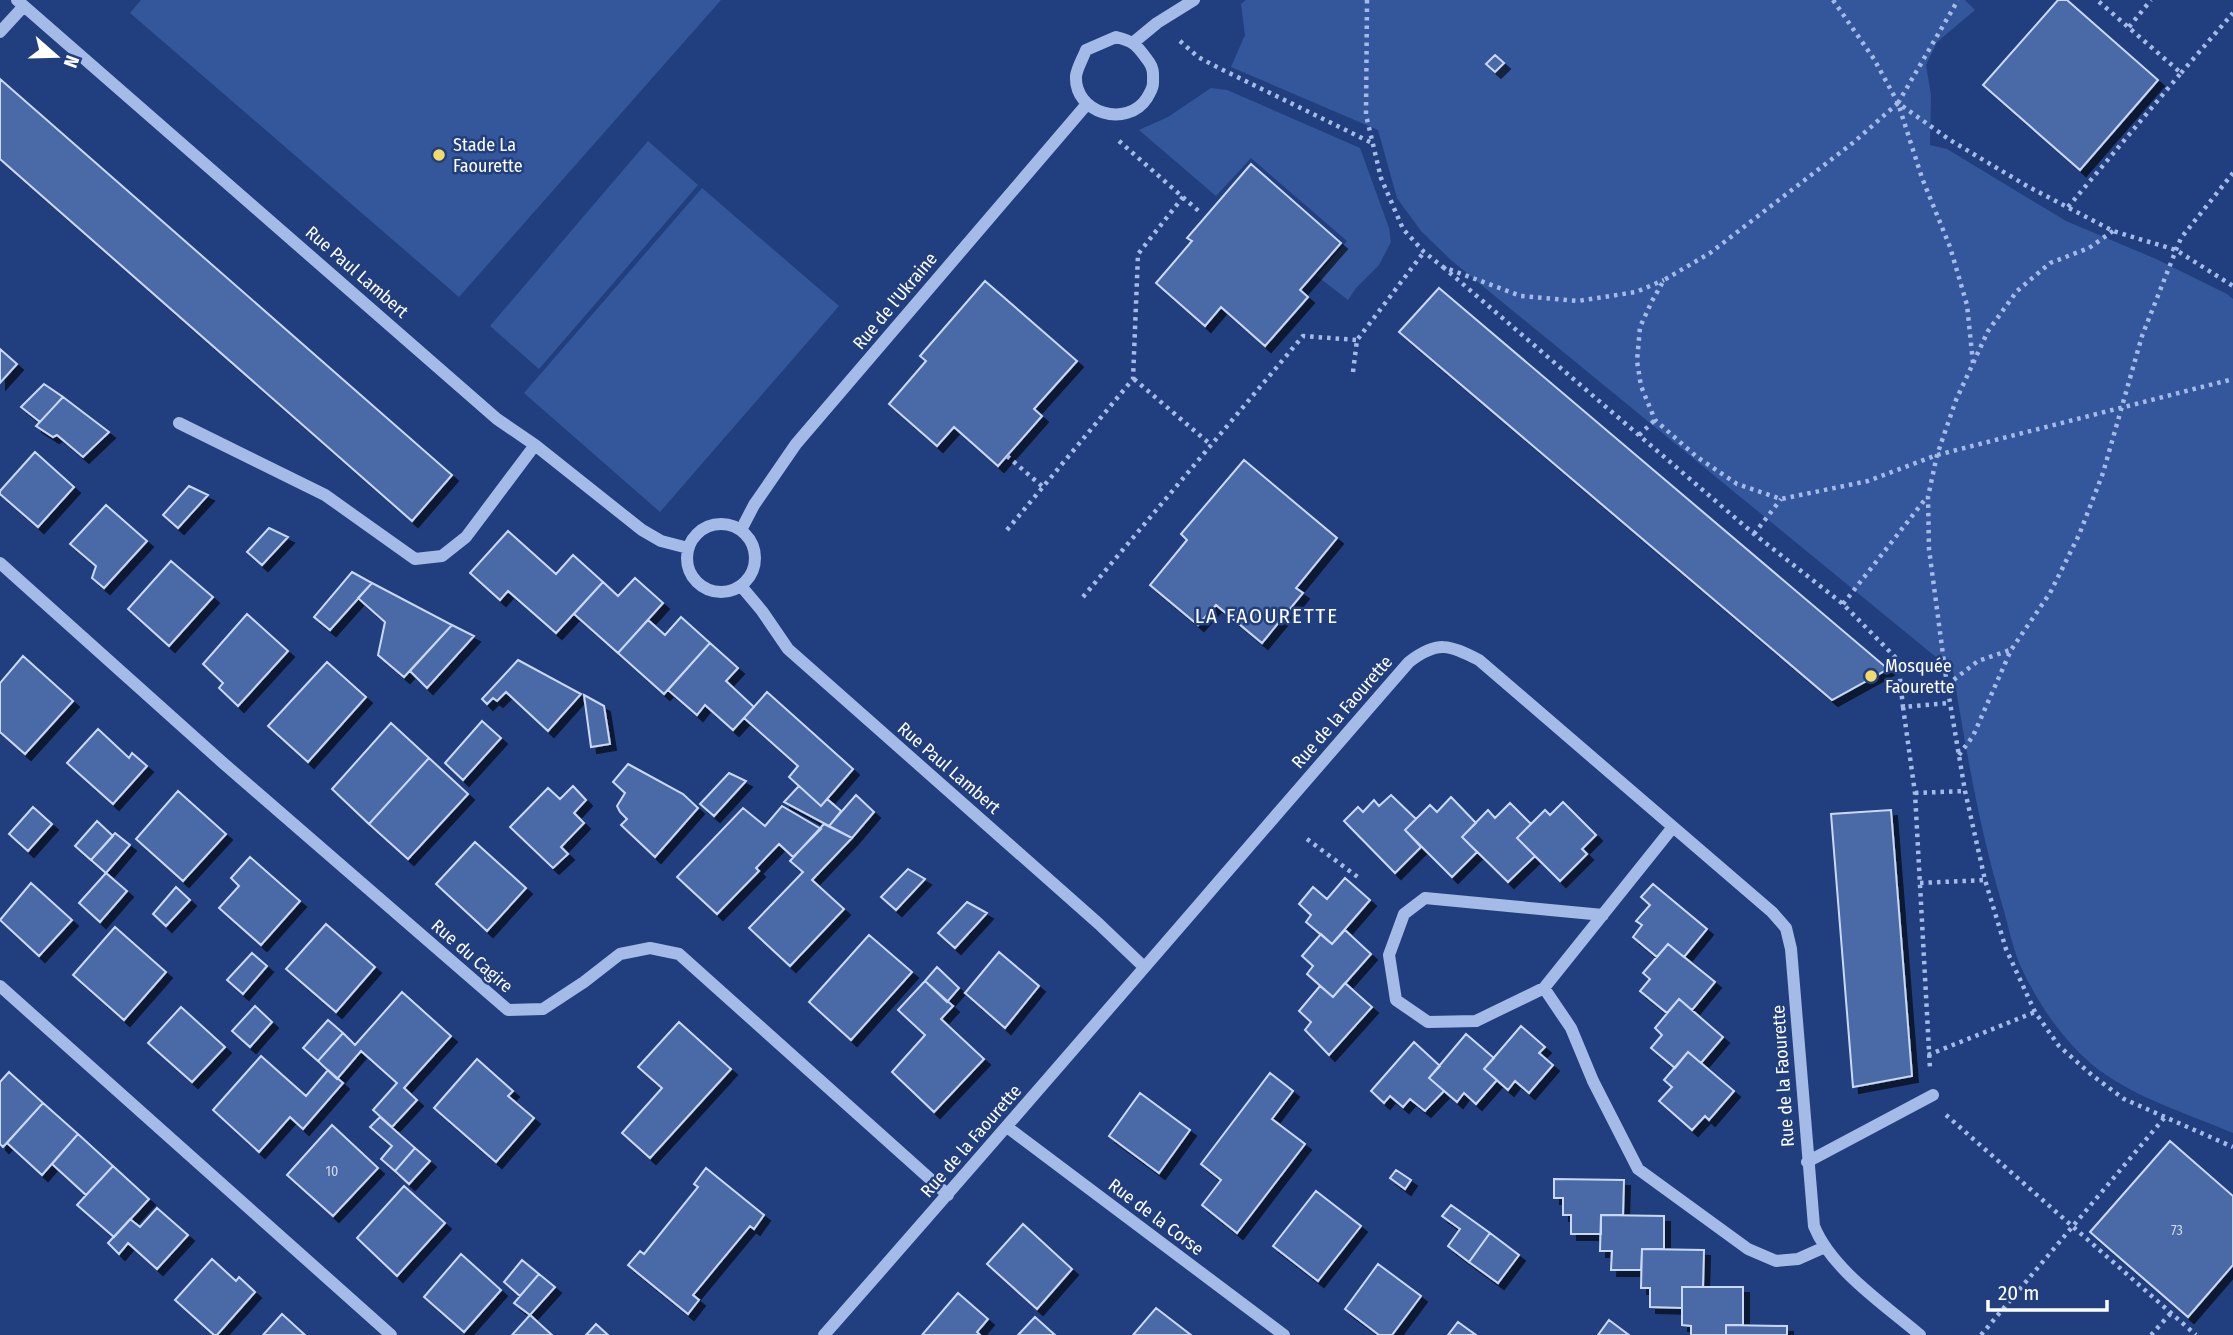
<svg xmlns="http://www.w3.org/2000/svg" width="2233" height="1335" viewBox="0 0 2233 1335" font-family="'Fira Sans Condensed',sans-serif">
	<defs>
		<filter id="shadow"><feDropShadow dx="6" dy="6" stdDeviation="0" flood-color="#0009"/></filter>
	</defs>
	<rect width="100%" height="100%" fill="#213f7e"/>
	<!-- green -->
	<path fill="#34579c" d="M141 0H721L459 297 130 13Z
		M1246 0H1965L1975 10 1937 42 1926 65 1931 95 1930 145 1947 149 2066 221 2156 259 2227 294 2233 299V1133C2188 1114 2139 1099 2099 1070 2065 1044 2038 1004 2020 965 2012 946 2008 924 2002 904 1979 827 1966 749 1953 671L1451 260 1421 231 1397 198 1378 130 1231 67 1245 35 1241 4Z
		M1211 88 1227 90 1360 148 1389 228 1391 242 1379 265 1356 288 1348 300 1317 276 1347 241 1251 158 1216 196 1139 130 1168 117Z
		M648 141 698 185 539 369 490 326Z
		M702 188 839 306 660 512 524 393Z"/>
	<!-- building -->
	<path fill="#4a69a7" stroke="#c9d8f5" stroke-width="2" filter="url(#shadow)" d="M2058 0H2067L2158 80 2080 170 1983 85Z
		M1495 55 1504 63 1495 72 1486 64Z
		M0 79 452 475 412 521 0 159Z
		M1251 164 1341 243 1300 290 1308 297 1265 346 1221 307 1205 326 1156 283 1192 241 1187 238Z
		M985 281 1077 361 1034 409 1042 416 998 466 954 427 937 446 889 404 926 361 920 356Z
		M1439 288 1888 669 1832 700 1399 332Z
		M0 349 17 364 0 383Z
		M44 384 63 397 40 422 21 407Z
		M63 397 109 432 83 457 57 435 53 437 36 426Z
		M35 452 74 487 38 527 0 494V491Z
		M1244 460 1337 538 1296 588 1303 593 1262 643 1216 605 1198 625 1150 585 1187 540 1181 534Z
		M189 486 208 495 178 528 163 515Z
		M106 505 147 541 104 588 92 578 96 566 70 544Z
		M269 528 288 537 262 565 247 552Z
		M508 531 556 574 573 555 603 582 556 633 508 591 500 600 470 573Z
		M171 561 213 597 169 646 128 609Z
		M352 572 372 583 330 630 314 617Z
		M635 578 663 603 618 653 574 614 603 582 618 596Z
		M372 583 452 625 404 677 378 655 385 622 358 598Z
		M247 614 288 651 238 706 219 688 223 683 203 664Z
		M681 617 710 643 664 694 618 653 648 620 665 635Z
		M452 625 474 636 427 688 410 671Z
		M710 643 738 668 726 681 754 707 733 730 705 705 697 715 668 690Z
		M23 656 73 701 25 754 0 732V683Z
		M518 660 581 694 548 731 506 692 497 701 493 698 487 704 482 699Z
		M327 662 366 697 308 762 268 726Z
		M767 692 853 769 821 806 789 777 798 766 744 718Z
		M584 695 604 706 610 744 591 747Z
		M482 721 501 738 463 780 445 763Z
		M391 723 429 758 369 824 332 789Z
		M98 729 129 758 132 753 147 766 113 804 67 763Z
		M429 758 468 794 408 859 369 824Z
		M628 764 683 794 698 808 655 857 621 825 627 819 620 812 617 806 625 793 613 782Z
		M729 773 746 781 714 816 700 804Z
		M573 786 586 800 574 813 584 823 561 847 568 854 553 868 510 827 548 788 560 799Z
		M799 786 821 806 827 799 841 811 829 826 784 802Z
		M178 791 226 834 183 881 136 839Z
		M856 795 874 812 852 838 829 826Z
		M1391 795 1416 819 1405 830 1421 847 1395 873 1344 821 1358 807 1363 812 1374 800 1379 806Z
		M1451 797 1476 823 1462 837 1477 852 1452 877 1405 830 1430 805 1437 812Z
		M1563 802 1596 835 1582 849 1587 854 1560 881 1517 838 1545 810 1550 815Z
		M1510 803 1531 824 1517 838 1535 856 1508 882 1462 837 1488 810 1495 818Z
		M782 806 821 829 793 857 779 844 756 868 759 871 717 914 677 877 743 808 765 826Z
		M33 807 52 824 28 851 9 834Z
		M1891 810 1912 1076 1853 1087 1831 814Z
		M97 821 113 836 91 860 75 846Z
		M824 824 852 838 812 880 844 909 790 966 749 928 803 872 790 861Z
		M115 833 130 845 106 873 91 860Z
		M475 842 526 888 487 931 436 884Z
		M250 857 300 901 261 945 219 908 239 886 231 878Z
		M908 869 925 879 896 910 881 897Z
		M106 873 127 891 100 922 79 903Z
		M1345 878 1370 900 1332 944 1306 922 1311 915 1299 904 1313 887 1327 899Z
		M31 883 72 920 39 956 0 920Z
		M1653 884 1707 929 1684 957 1668 944 1657 957 1633 937 1642 925 1636 921 1650 905 1641 897Z
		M176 887 190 900 166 926 153 914Z
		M967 902 987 913 955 948 938 933Z
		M326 924 375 967 336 1012 286 969Z
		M115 927 166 972 124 1020 73 975Z
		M1345 930 1371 954 1333 997 1307 974 1313 966 1302 956 1321 934 1332 944Z
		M869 935 912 972 851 1040 809 1002Z
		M1668 944 1715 982 1692 1010 1679 999 1667 1013 1640 991 1650 979 1643 973Z
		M999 952 1039 986 1005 1028 965 993Z
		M252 953 267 966 243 994 227 980Z
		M937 967 959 988 947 1002 925 981Z
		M925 981 953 1006 941 1019 984 1059 934 1112 892 1072 925 1035 898 1010Z
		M1345 983 1372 1007 1329 1055 1305 1030 1311 1022 1299 1011 1320 986 1333 997Z
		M402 992 451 1036 404 1088 417 1100 392 1127 373 1110 397 1083 361 1051 337 1079 318 1061 343 1033 355 1045Z
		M1679 999 1723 1037 1701 1063 1688 1052 1675 1068 1651 1048 1662 1035 1655 1028Z
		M255 1006 272 1022 250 1047 232 1031Z
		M181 1007 225 1047 192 1082 148 1043Z
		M328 1020 343 1033 318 1061 303 1048Z
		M679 1022 731 1069 650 1158 622 1133 662 1088 638 1067Z
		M1521 1026 1545 1047 1539 1053 1553 1065 1529 1093 1515 1081 1508 1090 1484 1069Z
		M1466 1034 1494 1058 1484 1069 1497 1080 1476 1104 1464 1093 1457 1102 1429 1078Z
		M1414 1042 1440 1066 1429 1078 1444 1091 1425 1111 1410 1099 1403 1107 1390 1096 1384 1103 1371 1091Z
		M1688 1052 1734 1091 1709 1120 1705 1116 1692 1130 1659 1101 1672 1087 1664 1080Z
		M261 1056 306 1096 328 1070 343 1083 303 1129 290 1117 259 1152 213 1110Z
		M477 1059 513 1091 508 1096 534 1118 496 1162 434 1108Z
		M9 1072 43 1103 3 1147 0 1144V1082Z
		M1270 1073 1293 1091 1272 1119 1305 1144 1237 1233 1202 1205 1221 1180 1201 1164Z
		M1140 1093 1190 1130 1159 1173 1109 1136Z
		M43 1103 78 1134 42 1175 7 1143Z
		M380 1117 415 1148 395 1171 381 1159 392 1146 370 1127Z
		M332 1125 378 1168 333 1216 287 1175Z
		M78 1134 113 1166 86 1195 52 1164Z
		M2170 1141 2233 1196V1265L2188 1317 2090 1232Z
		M415 1148 430 1161 409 1184 395 1171Z
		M113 1166 149 1199 114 1237 77 1205Z
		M706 1168 764 1215 754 1229 750 1226 693 1295 699 1300 688 1314 628 1265 640 1251 644 1254 698 1187 694 1184Z
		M1396 1170 1411 1180 1405 1189 1390 1178Z
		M1554 1179 1624 1180 1623 1215H1601V1234H1571V1215H1563V1198H1554Z
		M404 1186 445 1223 397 1276 357 1238Z
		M1316 1191 1361 1226 1318 1281 1273 1246Z
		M1451 1205 1490 1233 1469 1262 1448 1246 1460 1229 1442 1216Z
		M157 1208 188 1235 157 1269 128 1243 119 1254 108 1243 130 1219 140 1227Z
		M1601 1215 1664 1216V1249H1642L1641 1270H1611L1612 1251H1600Z
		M1023 1224 1072 1269 1037 1309 987 1264Z
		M1490 1233 1519 1255 1498 1283 1469 1262Z
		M1642 1249 1704 1250 1703 1287H1682V1308L1650 1307V1288H1641Z
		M461 1254 501 1290 464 1332 424 1297Z
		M212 1259 236 1281 239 1277 255 1292 217 1335H214L175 1300Z
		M522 1260 539 1274 520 1296 504 1282Z
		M1378 1264 1421 1296 1392 1335H1379L1345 1309Z
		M539 1274 555 1287 530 1315 514 1303Z
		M1682 1287H1743V1325H1726V1335H1691V1326L1682 1325Z
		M958 1293 988 1319 977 1332 980 1335H922Z
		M1156 1308 1191 1335H1133Z
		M282 1314 305 1335H263Z
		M530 1315 552 1335H512Z
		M1035 1317 1055 1335H1018Z
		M1609 1320 1629 1335H1598Z
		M1458 1322 1476 1335H1448Z
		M596 1324 608 1335H586Z
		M1726 1325 1787 1326V1335H1726Z"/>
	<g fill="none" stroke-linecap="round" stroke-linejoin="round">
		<!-- path -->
		<path stroke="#a5bbe7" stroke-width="4.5" stroke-dasharray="3.5 5" stroke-linecap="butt" d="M1367 0 1366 115 1381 178 1403 229 1424 252 1443 267 1521 296 1578 301 1636 292 1664 280
			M1833 0 1874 59 1898 103 1950 140 2027 186 2113 231 2176 250 2233 286
			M2129 27 2151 0
			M1180 41 1198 57 1217 67 1372 143
			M2181 73 2233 13
			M1898 103 1958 0
			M1119 141 1202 214
			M2068 207 2181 73 2097 0
			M2113 231 2089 248 2050 263 2017 291 1988 331 1956 400 1937 455 1928 497 1929 549 1947 685 1965 791 1985 880 2006 949 2035 1012 2059 1046 2093 1076 2124 1099 2233 1147
			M1443 267 1754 534 1843 604 1898 660 1903 707 1949 703
			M1973 363 1967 305 1950 247 1922 178 1898 103 1854 142 1710 253 1664 280 1652 301 1640 327 1637 361 1641 386 1655 420 1697 457 1737 484 1781 499 1868 481 1937 455 2233 379
			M1353 372 1357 340 1424 252
			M1134 379 1210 444
			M1639 435 1655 420
			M1007 456 1043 487
			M1007 530 1133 379 1138 254 1183 197
			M1754 534 1781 499
			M1083 597 1303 336 1357 340
			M1843 604 1927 497
			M1947 685 1978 661 2010 650
			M1903 707 1915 793 1930 1069
			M1959 755 1973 736 2011 650 2050 593 2079 535 2103 473 2142 336 2176 250 2181 238 2233 173
			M1915 793 1965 791
			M1307 839 1359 878
			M1920 883 1985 880
			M1928 1055 2035 1012
			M1946 1115 2196 1335
			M1981 1335 2165 1117
			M2151 1335 2171 1313"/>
		<!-- minor -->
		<path stroke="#a5bbe7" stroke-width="12" d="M17 0 497 419 535 445 642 530 661 541 688 548
			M0 32 23 7
			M1116 37C1136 42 1137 46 1149 62 1154 69 1153 75 1153 83 1153 89 1150 92 1147 98 1127 129 1074 113 1076 76 1077 68 1083 58 1086 50Z
			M1134 42 1157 23 1194 0
			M179 423 325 495 415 559 442 556 466 537 535 445
			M687 558a34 34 0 1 1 68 0a34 34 0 1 1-68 0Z
			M741 530 754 505 796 444 1087 104
			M0 563 222 762 508 1010 543 1009 584 982 620 954 650 948 679 954 948 1195
			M741 586 762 611 788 649 1099 924 1144 967
			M1603 915 1425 898 1404 914 1389 955 1396 1000 1428 1022 1476 1021 1544 988 1673 827
			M0 986 391 1335
			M1544 988 1571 1028 1593 1081 1638 1169 1748 1249 1776 1261 1798 1259 1825 1247
			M1007 1127 1284 1335
			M1807 1162 1933 1095
			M824 1335C1021 1112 1214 886 1409 662 1438 640 1449 645 1479 660L1772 912 1786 928 1791 949 1814 1226C1831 1269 1885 1305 1920 1335"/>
	</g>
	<!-- markers -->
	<g fill="#f3db67" stroke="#213f7e" stroke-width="2.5">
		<circle cx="439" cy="155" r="7"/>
		<circle cx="1871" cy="676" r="7"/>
	</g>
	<g text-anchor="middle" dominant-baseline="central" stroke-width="5" stroke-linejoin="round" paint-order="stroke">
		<!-- number labels -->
		<g font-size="14" fill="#d2dae9">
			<text x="332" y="1171">10</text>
			<text x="2177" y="1230">73</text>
		</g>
		<!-- poi labels -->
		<g font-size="18" fill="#fff" stroke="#213f7e" text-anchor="start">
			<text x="453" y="145">Stade La<tspan x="453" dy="21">Faourette</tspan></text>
			<text x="1885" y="666">Mosquée<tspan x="1885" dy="21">Faourette</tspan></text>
		</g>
		<!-- street labels -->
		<g font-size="18" fill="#fff" stroke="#213f7e">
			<text transform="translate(357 272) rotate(41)">Rue Paul Lambert</text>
			<text transform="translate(895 301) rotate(-50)">Rue de l'Ukraine</text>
			<text transform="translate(1342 712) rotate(-49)">Rue de la Faourette</text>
			<text transform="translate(949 768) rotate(41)">Rue Paul Lambert</text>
			<text transform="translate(472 956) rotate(41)">Rue du Cagire</text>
			<text transform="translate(1783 1076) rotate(-94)">Rue de la Faourette</text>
			<text transform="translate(971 1141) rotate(-49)">Rue de la Faourette</text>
			<text transform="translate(1156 1217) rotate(37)">Rue de la Corse</text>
		</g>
		<!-- quarter labels -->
		<g font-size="21" letter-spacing="2" fill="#fff" stroke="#213f7e">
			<text x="1267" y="616">LA FAOURETTE</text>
		</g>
	</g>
	<!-- north arrow -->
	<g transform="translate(56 56) rotate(110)" stroke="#213f7e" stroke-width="5" paint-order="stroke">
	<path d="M0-5L12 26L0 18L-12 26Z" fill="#ffffff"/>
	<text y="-10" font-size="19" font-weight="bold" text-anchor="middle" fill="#ffffff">N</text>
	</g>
	<!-- scale -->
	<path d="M1988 1300v10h119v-10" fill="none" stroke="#ffffff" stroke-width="3.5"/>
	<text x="1998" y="1300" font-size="21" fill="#ffffff" stroke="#213f7e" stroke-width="5" paint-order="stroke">20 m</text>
</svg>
